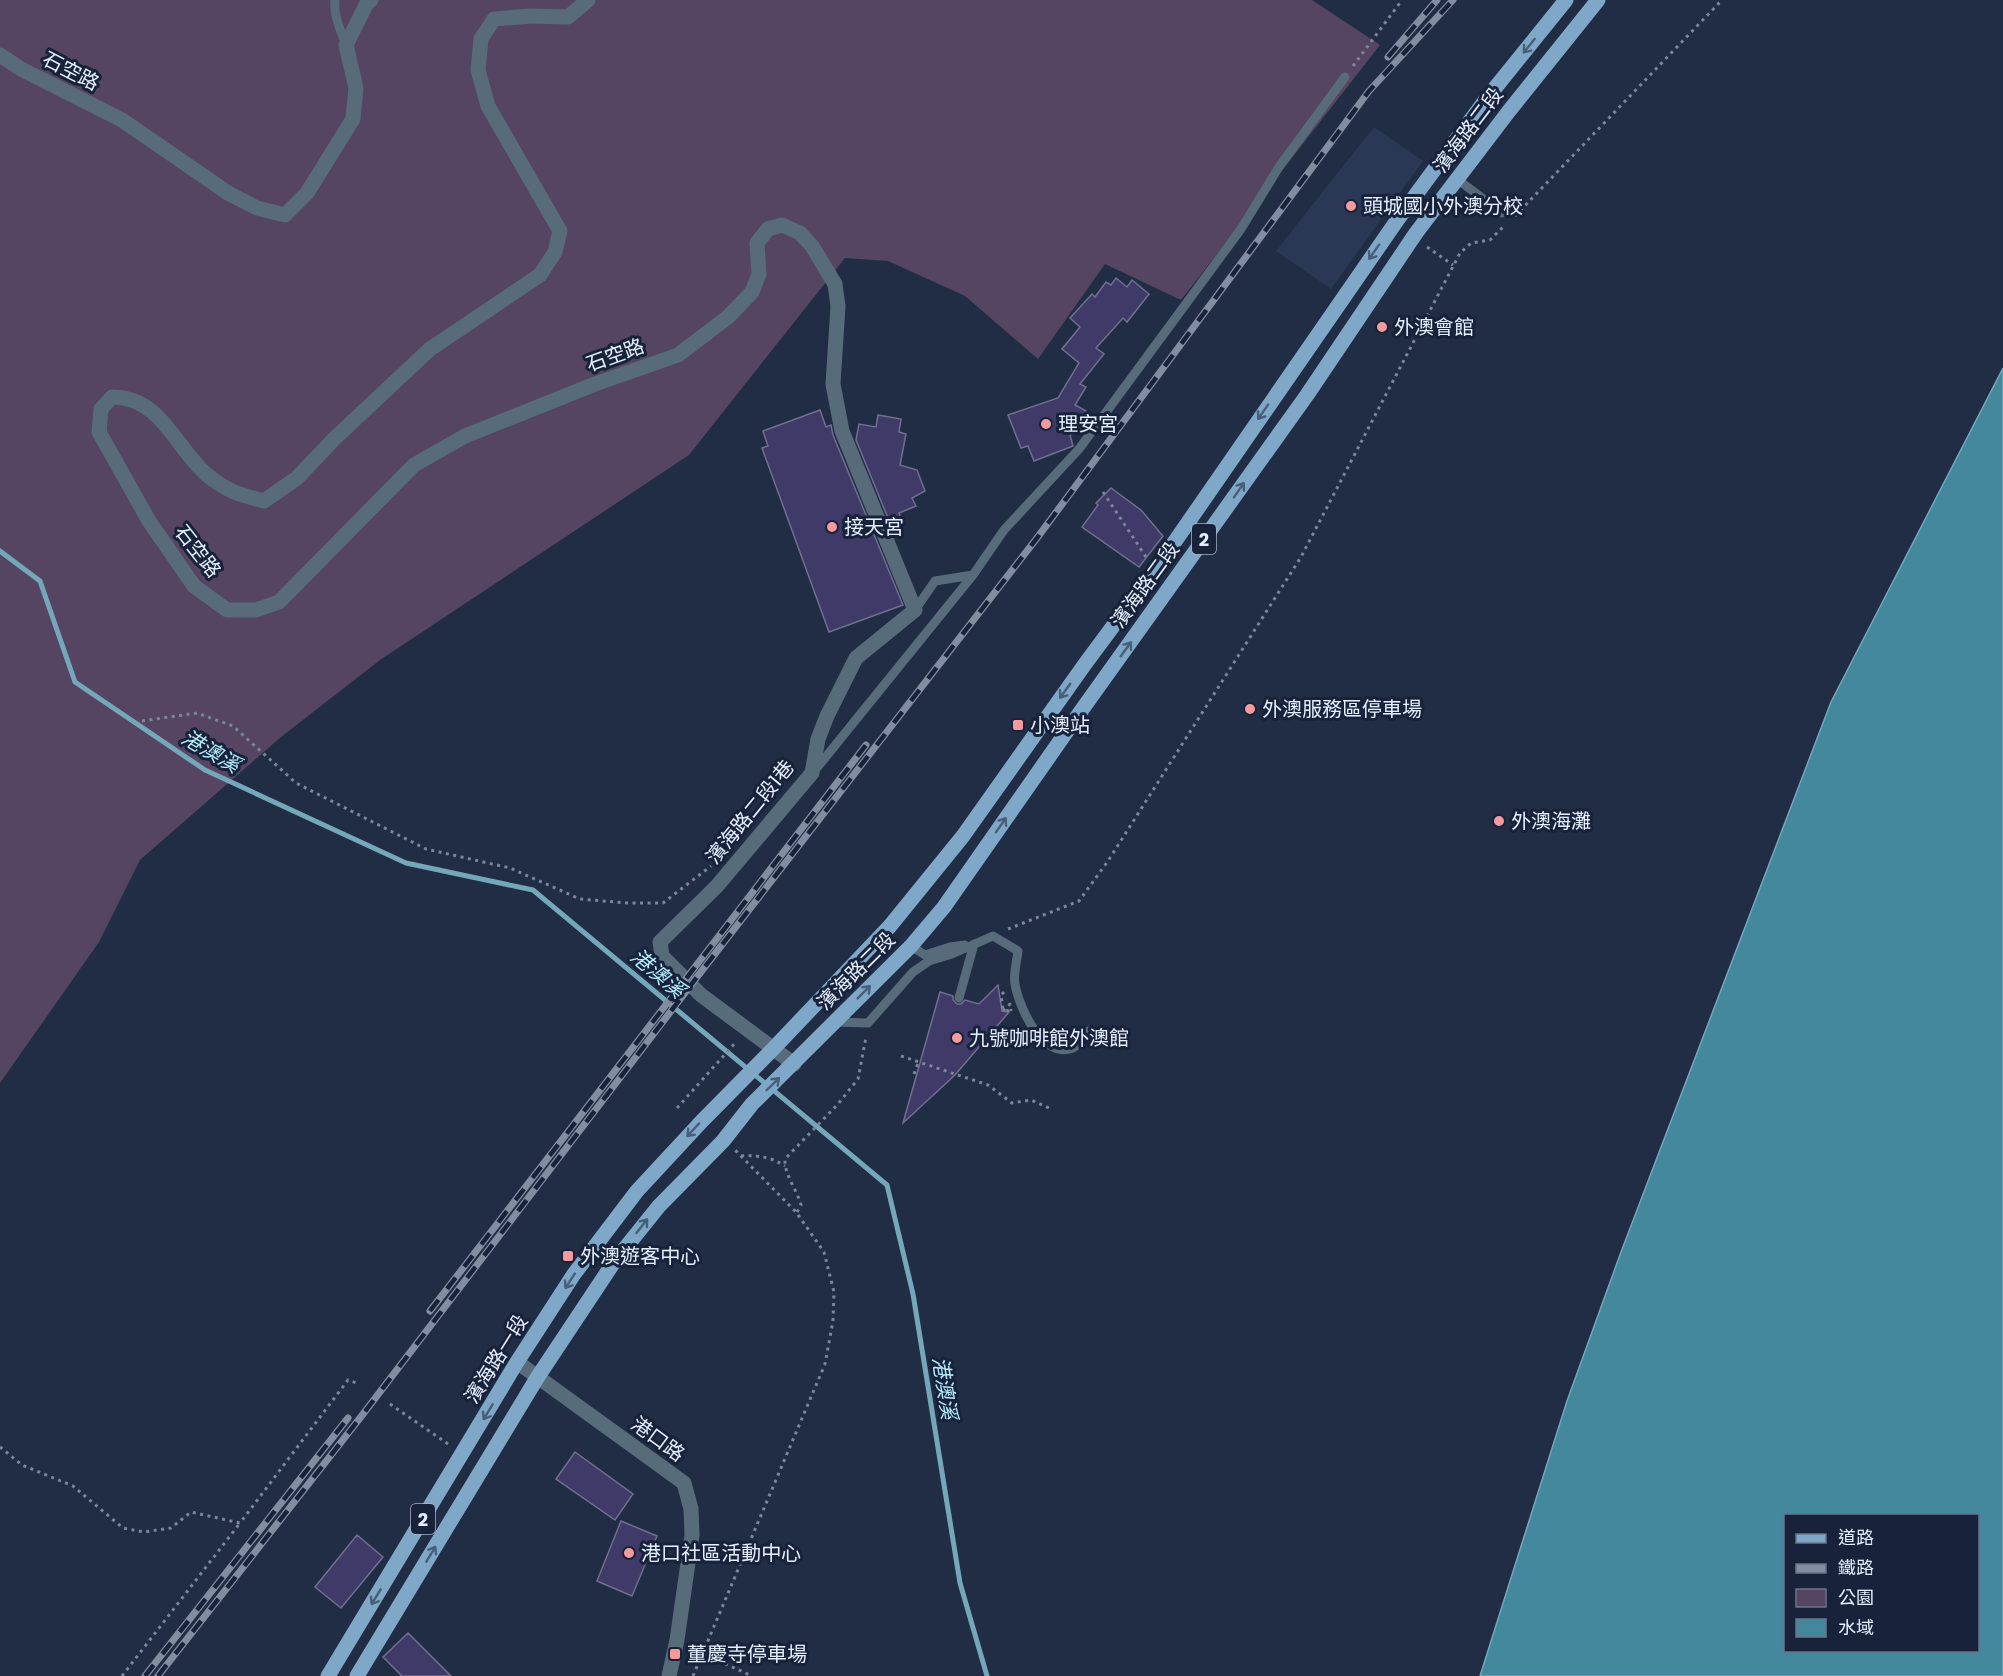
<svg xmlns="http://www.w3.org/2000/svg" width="2003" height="1676" viewBox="0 0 2003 1676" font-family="Poppins,'Noto Sans TC',sans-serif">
	<rect width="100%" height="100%" fill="#212d45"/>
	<!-- built -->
	<path fill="#2a3855" d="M1374 127 1423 161 1331 289 1276 251Z"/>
	<!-- green -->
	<path fill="#554562" d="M0 0H1312L1380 45 1181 300 1105 264 1038 359 965 296 888 261 845 258 689 455 380 660 281 737 140 860 99 942 0 1083Z"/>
	<!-- water -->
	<path fill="#44889d" stroke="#74a7ba" stroke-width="1.5" fill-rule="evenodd" d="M2003 368V1676H1480L1567 1401 1621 1252 1831 702ZM1786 1516H1978V1650H1786Z"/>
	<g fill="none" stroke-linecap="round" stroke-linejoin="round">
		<!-- stream -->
		<path stroke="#74a7ba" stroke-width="5" d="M0 551 40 581 75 682 205 770 406 863 533 890 887 1185 913 1294 960 1583 987 1676"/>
	</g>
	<!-- building -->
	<path fill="#3f3a68" stroke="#716f8e" stroke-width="1.5" d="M1116 278 1127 287 1132 280 1149 294 1127 322 1123 318 1096 348 1104 354 1080 384 1086 387 1075 405 1086 411 1077 432 1070 435 1073 446 1034 461 1028 446 1021 448 1008 415 1058 398 1079 363 1062 349 1080 327 1070 318 1092 294 1095 297 1106 282 1111 285Z
		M820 410 826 427 831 425 833 435 903 605 829 632 762 448 768 446 763 431Z
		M878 415 901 419 899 432 906 434 900 465 917 470 925 491 912 498 916 506 899 513 902 522 890 523 856 440 859 424 876 427Z
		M1111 488 1141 510 1163 536 1139 567 1082 527 1098 505 1096 503Z
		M998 985 1002 1011 1009 1012 955 1075 903 1123 940 992 953 996V1000L957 1004H961L965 1000 979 1004Z
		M575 1452 633 1494 615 1520 556 1479Z
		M621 1521 657 1536 632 1596 597 1581Z
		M357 1535 383 1557 341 1608 315 1587Z
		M408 1633 451 1676H402L383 1657Z"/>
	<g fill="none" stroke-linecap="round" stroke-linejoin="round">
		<!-- path -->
		<path stroke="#7b869a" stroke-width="3" stroke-dasharray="3 4.5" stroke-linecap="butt" d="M1353 66 1402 0
			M1515 216 1722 0
			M1427 247 1453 265
			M1103 492 1146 557
			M142 721 197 713 233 726 296 783 426 849 510 868 580 899 627 903H663L711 866
			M1008 929 1079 901 1108 861 1301 557 1460 253 1471 243 1490 240 1503 227
			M1004 992 1001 995 1003 1010 1009 1011
			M901 1056 988 1085 1012 1103 1031 1100 1049 1108
			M914 1074 918 1063
			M677 1108 736 1042
			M741 1156C758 1155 771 1157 785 1166
			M797 1212 801 1205C797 1190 784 1174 785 1159L838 1104 858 1079 866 1037
			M390 1404 448 1444
			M0 1447 22 1465 73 1486 123 1528 144 1532 171 1528 191 1512 240 1523 348 1380 359 1384
			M691 1648 752 1676
			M122 1676 240 1523
			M693 1676 825 1364 833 1321 834 1292 824 1252 796 1212 735 1150"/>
		<!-- lane -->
		<path stroke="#586b7b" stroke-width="9" d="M335 0C333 15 341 31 346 45
			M1457 179 1502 213
			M915 610 935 581 973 575
			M816 769 973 575 1004 530 1079 449 1241 229 1279 167 1345 77
			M911 946 925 955 950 947 965 945
			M959 998 974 944
			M834 1022 868 1023 913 972 929 961 952 954 993 936 1018 951C1017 961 1013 974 1015 984 1019 1007 1042 1060 1073 1048 1079 1045 1085 1036 1089 1031"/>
		<!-- street -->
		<path stroke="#586b7b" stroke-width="15" d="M588 0 568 17 531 16 494 19 481 39 478 70 488 106 560 231 555 252 540 275 430 349 334 439 297 478 264 501C240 495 226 491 206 474 175 447 161 397 112 397L101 409 99 432 149 521 194 586 227 610H256L279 602 414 465 465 436 595 384 678 355 728 317 752 292 759 274 757 243 768 229 782 225 800 233 812 246 835 284 838 306 833 384 842 431 915 610 856 658 827 716 818 739 812 773 717 886 660 942 662 956 701 995 794 1064
			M0 55 21 69 122 120 228 193 257 208 285 215 307 193 353 119 356 88 346 45 367 3 371 0
			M517 1362 684 1483 691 1509 692 1535 677 1640 669 1676"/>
		<!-- primary -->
		<path stroke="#7fa8c8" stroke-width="15" d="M328 1676 517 1362 574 1274 637 1191 702 1121 773 1049 890 926 963 836 1085 664 1160 563 1398 219 1487 98 1566 0
			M357 1676 537 1378 614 1262 659 1206 723 1141 752 1104 911 946 944 907 1081 711 1307 395 1416 233 1509 111 1598 0"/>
		<!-- rail casing -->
		<g stroke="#828da1" stroke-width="7">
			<path id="rail" d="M1388 57 1437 0
				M430 1311 866 745
				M145 1676 348 1418
				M158 1676 360 1418 697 977 1037 538 1369 91 1453 0"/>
		</g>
		<!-- rail -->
		<use href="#rail" stroke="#18233b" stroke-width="4.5" stroke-dasharray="14" stroke-linecap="butt"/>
		<!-- path-bridge -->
		<path stroke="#7b869a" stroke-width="3" stroke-dasharray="3 4.5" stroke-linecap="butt" d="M1003 1011 1010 1004 1011 1011"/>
	</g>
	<!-- one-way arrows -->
	<defs><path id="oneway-shaft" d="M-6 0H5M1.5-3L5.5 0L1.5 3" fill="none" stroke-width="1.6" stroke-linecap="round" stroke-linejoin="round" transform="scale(1.5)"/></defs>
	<g stroke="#465f7a">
		<use href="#oneway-shaft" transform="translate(1529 46) rotate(129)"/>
		<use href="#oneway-shaft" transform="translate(1374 252) rotate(125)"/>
		<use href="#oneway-shaft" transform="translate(1263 412) rotate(125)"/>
		<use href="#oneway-shaft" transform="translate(1239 490) rotate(-55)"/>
		<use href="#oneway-shaft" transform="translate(1126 649) rotate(-54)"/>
		<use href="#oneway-shaft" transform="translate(1065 691) rotate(126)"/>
		<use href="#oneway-shaft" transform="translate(1001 825) rotate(-55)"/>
		<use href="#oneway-shaft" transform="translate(864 992) rotate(-45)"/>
		<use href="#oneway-shaft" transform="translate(773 1084) rotate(-44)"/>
		<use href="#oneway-shaft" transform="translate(693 1130) rotate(133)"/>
		<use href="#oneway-shaft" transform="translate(642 1226) rotate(-52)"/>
		<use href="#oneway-shaft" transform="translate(570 1281) rotate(123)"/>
		<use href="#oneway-shaft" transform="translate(488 1412) rotate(121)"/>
		<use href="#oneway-shaft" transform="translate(431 1554) rotate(-59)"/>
		<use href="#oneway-shaft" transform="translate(376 1597) rotate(121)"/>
	</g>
	<!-- markers -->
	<g fill="#f59b9e" stroke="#18233b" stroke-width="2">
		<circle cx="1351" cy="206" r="6"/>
		<circle cx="1382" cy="327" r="6"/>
		<circle cx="1046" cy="424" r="6"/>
		<circle cx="832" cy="527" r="6"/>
		<circle cx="1250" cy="709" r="6"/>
		<rect x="1012" y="719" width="12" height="12" rx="3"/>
		<circle cx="1499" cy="821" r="6"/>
		<circle cx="957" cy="1038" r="6"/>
		<rect x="562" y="1250" width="12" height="12" rx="3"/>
		<circle cx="629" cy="1553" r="6"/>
		<rect x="669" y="1648" width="12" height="12" rx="3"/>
	</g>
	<g text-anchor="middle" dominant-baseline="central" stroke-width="6" stroke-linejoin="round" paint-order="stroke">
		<!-- shield labels -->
		<g fill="#18233b" stroke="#a8b1c4" stroke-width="1.5">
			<rect x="1192" y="524" width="24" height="30" rx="4.5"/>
			<rect x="411" y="1504" width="24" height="30" rx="4.5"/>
		</g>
		<g font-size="18" font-weight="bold" fill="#e5eefe">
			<text x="1204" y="539">2</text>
			<text x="423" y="1519">2</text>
		</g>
		<!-- street labels -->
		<g font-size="20" fill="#e5eefe" stroke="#18233b">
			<text transform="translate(71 71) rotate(27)">石空路</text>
			<text transform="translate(1468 130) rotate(-53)">濱海路二段</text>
			<text transform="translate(615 355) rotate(-20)">石空路</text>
			<text transform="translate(198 551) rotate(52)">石空路</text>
			<text transform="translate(1145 585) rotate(-54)">濱海路二段</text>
			<text transform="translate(750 812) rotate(-51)">濱海路二段1巷</text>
			<text transform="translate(856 971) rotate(-45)">濱海路二段</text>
			<text transform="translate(496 1359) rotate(-58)">濱海路一段</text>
			<text transform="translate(658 1439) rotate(36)">港口路</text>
		</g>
		<!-- poi labels -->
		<g font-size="20" fill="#e5eefe" stroke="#18233b" text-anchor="start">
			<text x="1363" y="206">頭城國小外澳分校</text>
			<text x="1394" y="327">外澳會館</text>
			<text x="1058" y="424">理安宮</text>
			<text x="844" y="527">接天宮</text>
			<text x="1262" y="709">外澳服務區停車場</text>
			<text x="1030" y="725">小澳站</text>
			<text x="1511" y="821">外澳海灘</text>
			<text x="969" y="1038">九號咖啡館外澳館</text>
			<text x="580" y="1256">外澳遊客中心</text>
			<text x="641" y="1553">港口社區活動中心</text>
			<text x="687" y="1654">董慶寺停車場</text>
		</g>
		<!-- water labels -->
		<g font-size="21" font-style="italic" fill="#b3ecff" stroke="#18233b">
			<text transform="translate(211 751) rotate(30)">港澳溪</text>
			<text transform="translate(658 973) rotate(40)">港澳溪</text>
			<text transform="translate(945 1388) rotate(81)">港澳溪</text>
		</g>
	</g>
	<!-- legend -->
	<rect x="1784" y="1514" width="195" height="138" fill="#18233b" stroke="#6a7489" stroke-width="1.5"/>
	<rect x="1796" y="1534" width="30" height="9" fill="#7fa8c8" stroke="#6a7489" stroke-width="1.5"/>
	<text x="1838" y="1544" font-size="18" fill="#e5eefe">道路</text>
	<rect x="1796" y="1564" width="30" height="9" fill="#828da1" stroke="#6a7489" stroke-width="1.5"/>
	<text x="1838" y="1574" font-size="18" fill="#e5eefe">鐵路</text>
	<rect x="1796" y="1589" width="30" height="18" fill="#554562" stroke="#6a7489" stroke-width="1.5"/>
	<text x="1838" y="1604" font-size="18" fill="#e5eefe">公園</text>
	<rect x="1796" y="1619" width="30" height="18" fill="#44889d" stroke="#6a7489" stroke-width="1.5"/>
	<text x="1838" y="1634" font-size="18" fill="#e5eefe">水域</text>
</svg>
